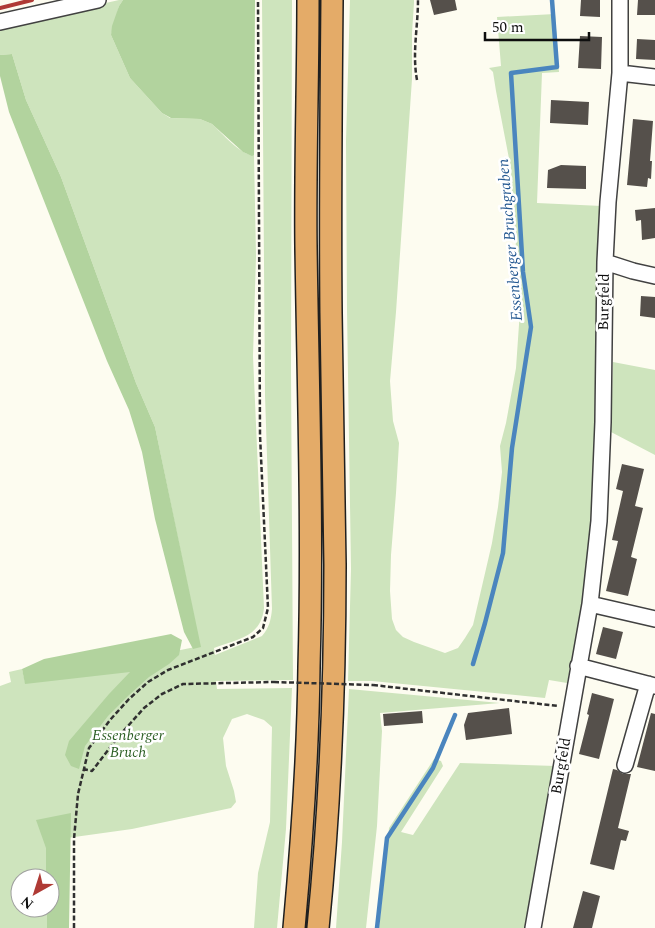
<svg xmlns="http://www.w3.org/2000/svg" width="655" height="928" viewBox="0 0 655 928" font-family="Spectral,serif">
	<rect width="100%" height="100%" fill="#fdfcf0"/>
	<!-- green -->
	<path fill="#cee4bd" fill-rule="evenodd" d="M119 0H123L119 6 111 35 130 78 162 113 170 118 200 119 212 124C222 133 241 156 254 155L256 256 253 356 264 608C261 637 238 639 214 648L215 655 262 636C269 628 271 620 272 609L265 395 262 0H292L291 372 293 680 216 681 217 689 292 688 286 829 277 928H254L258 873 270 822 272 727 264 720 247 714 232 719 223 738 226 766 234 791 236 802 231 808 132 829 60 839 57 928H0V686L11 682 9 672 22 669 25 682 200 646 155 427 136 383 61 177 26 100 12 54 0 55V27ZM20 878H50V908H20Z
		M350 0H414V3L412 33V79L396 312 390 381 393 421 399 443 396 493 391 555 390 591 392 619 396 630 403 637 414 642 445 653 458 648 465 638 473 625 492 543 498 507 502 472 500 446 506 423 516 368 520 310 515 268 516 239 512 205 511 169 496 91 493 72 489 68 501 66 497 17 555 14 559 72 542 73 537 203 602 206 597 286 595 429 592 522 583 605 567 683 549 680 545 698 372 681H348L351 569 347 310 346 141Z
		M613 362 655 370V455L611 432Z
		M349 689 500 703 380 713 382 731 377 826 366 928H336L342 842Z
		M434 759 441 761 443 766 401 832 413 835 460 763 556 766 528 928H379L389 828Z"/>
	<!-- forest -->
	<path fill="#b2d39e" d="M123 0H255L254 155 252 156 243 152 212 124 200 119 171 118 162 113 130 78 111 35 112 26 119 6Z
		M12 54 26 100 61 177 136 383 155 427 201 647 193 649 184 632 155 519 142 452 129 410 107 361 9 112 0 76V55Z
		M171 634 182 640 179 655 169 664 149 677 129 695 108 716 85 746 79 769 71 766 65 755 69 741 109 694 130 672 25 684 22 669 44 659Z
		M71 813 69 928H47V908H50V878H46V848L36 820Z"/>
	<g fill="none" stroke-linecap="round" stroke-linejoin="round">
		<!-- stream -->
		<path stroke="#4a85be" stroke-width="4.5" d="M473 664 485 623 503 553 512 448 531 327 523 272 511 73 557 67 552 0
			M377 928 387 838 433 768 455 715"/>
	</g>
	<!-- building -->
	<path fill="#55504b" d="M430 0H455L457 10 434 15Z
		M581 0H600V17L580 16Z
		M638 0H655V15H637Z
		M580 36 602 37 601 69 578 68Z
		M637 39 655 40V60L636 59Z
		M551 100 589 102 588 125 550 123Z
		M633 119 653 121 650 161H652L651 179 648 178 647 187 627 185Z
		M561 165 586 166V189L547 188 548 170Z
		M655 208V238L642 240 641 220 636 221 635 210Z
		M641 296 655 297V318L640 316Z
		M622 464 644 469 635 506 643 508 631 557 637 559 628 596 606 591 618 541 612 540 623 491 616 489Z
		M603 627 623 632 616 659 596 654Z
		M592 693 614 699 599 759 579 754 589 715 587 714Z
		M509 708 512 734 466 740 464 725 468 713Z
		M422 711 423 723 384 726 383 714Z
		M651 713 655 714V771L637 767Z
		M613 769 617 770 623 774H631L618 828 629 831 626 841 621 840 614 870 590 864Z
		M583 891 600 896 592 928H573Z"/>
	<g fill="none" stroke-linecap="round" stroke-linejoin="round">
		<!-- minor casing -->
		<g stroke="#414141" stroke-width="18">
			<path id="minor" d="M0 22 98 0
				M620 73 655 77
				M605 262 633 271 655 276
				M590 604 655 619
				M578 666 655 686
				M625 765 648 684
				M533 928 590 604 599 521 603 422 605 262 608 202 620 73V0"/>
		</g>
		<!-- highway casing -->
		<g stroke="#1f1f1f" stroke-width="24">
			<path id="highway" d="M294 928C302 841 308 754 309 667 313 527 308 387 306 247 305 165 308 82 308 0
				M318 928C330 808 335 685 335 565 334 481 332 397 331 313 330 208 331 104 332 0"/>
		</g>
		<!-- path -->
		<path stroke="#303030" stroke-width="2.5" stroke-dasharray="5 2.5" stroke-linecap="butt" d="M417 80C412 53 418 27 418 0
			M373 685 558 706
			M83 769 92 771 119 736 144 708 162 694 183 684 274 682
			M74 928V839L78 794 89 748 110 720 129 699 148 682 168 670 253 637 263 628 268 608 260 435 258 0"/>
		<!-- minor -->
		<use href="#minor" stroke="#fff" stroke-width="15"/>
		<!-- highway -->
		<use href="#highway" stroke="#e4ab68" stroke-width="21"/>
		<!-- rail -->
		<path stroke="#af3a35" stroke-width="4" d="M0 8 32 0"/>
		<!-- path-bridge -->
		<path stroke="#303030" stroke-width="2.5" stroke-dasharray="5 2.5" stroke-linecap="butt" d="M274 682 373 685"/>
	</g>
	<g text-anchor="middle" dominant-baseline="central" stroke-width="5" stroke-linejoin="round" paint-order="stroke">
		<!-- street labels -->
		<g font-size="15" fill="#0e0e0e" stroke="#fff">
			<text transform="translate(604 302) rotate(-89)">Burgfeld</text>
			<text transform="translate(561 766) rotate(-80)">Burgfeld</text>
		</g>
		<!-- park labels -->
		<g font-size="15" font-style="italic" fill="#2c5f25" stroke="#fff">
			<text x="128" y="735">Essenberger<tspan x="128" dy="17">Bruch</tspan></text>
		</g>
		<!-- water labels -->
		<g font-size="16" font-style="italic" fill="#255992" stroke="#fff">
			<text transform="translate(510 240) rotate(-95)">Essenberger Bruchgraben</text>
		</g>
	</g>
	<!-- north arrow -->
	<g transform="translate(35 893) rotate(219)"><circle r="24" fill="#ffffff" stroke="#9f9f9f"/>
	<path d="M0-4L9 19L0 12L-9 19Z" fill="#af3a35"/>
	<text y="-8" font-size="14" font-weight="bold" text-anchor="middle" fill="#0e0e0e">N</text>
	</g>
	<!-- scale -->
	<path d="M485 32v8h104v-8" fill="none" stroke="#0e0e0e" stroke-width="2.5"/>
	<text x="492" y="32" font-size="15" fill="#0e0e0e" stroke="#ffffff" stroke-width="4" paint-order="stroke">50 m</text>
</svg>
